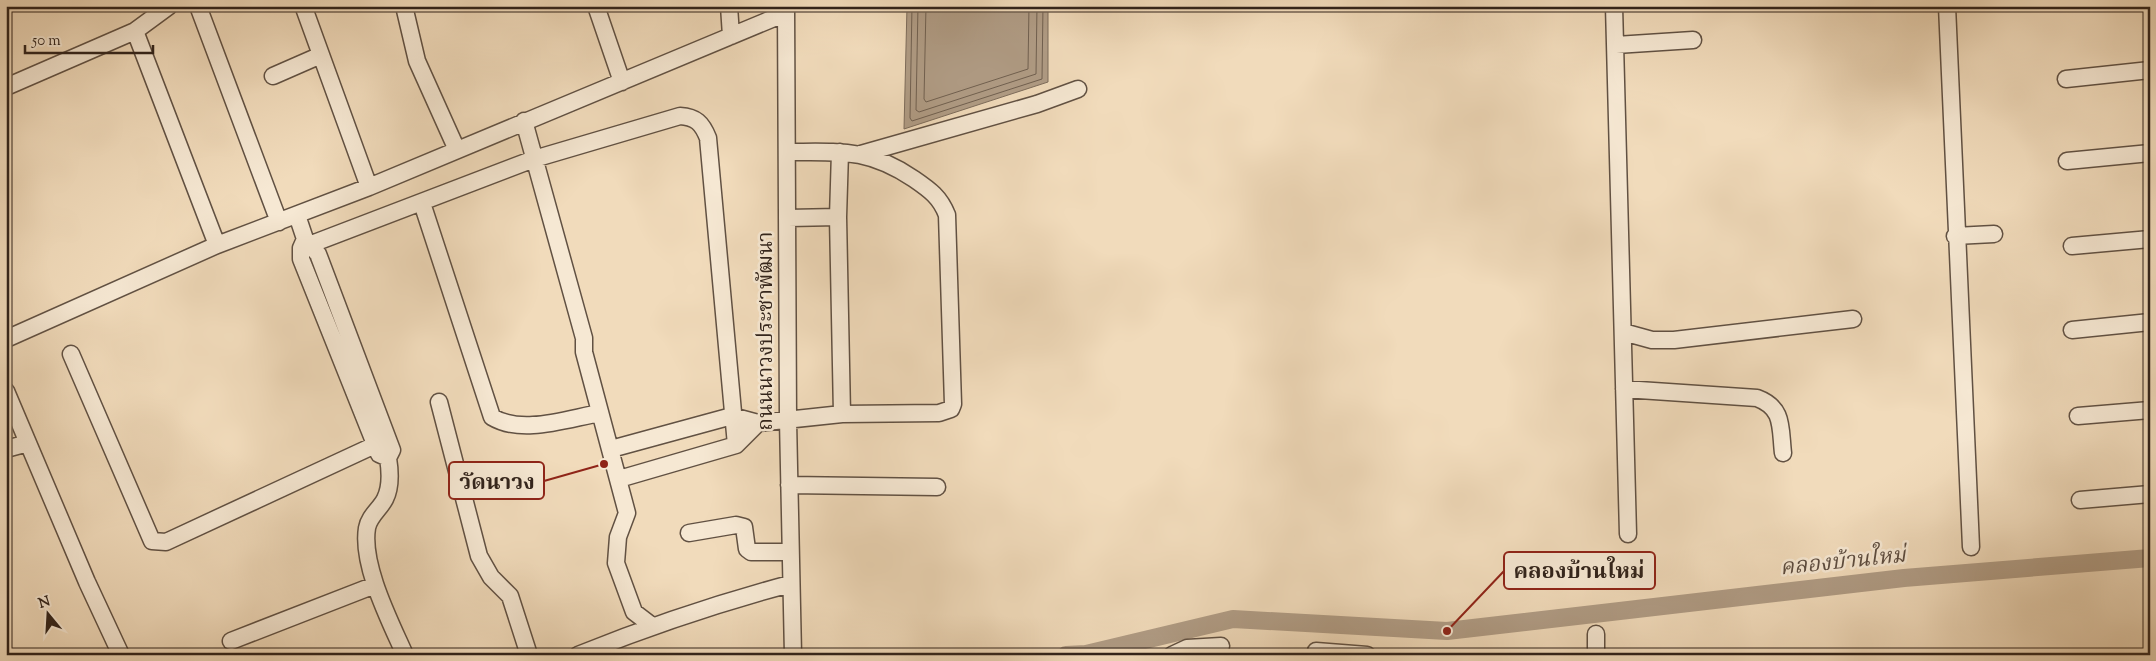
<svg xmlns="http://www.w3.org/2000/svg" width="2156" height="661" viewBox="0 0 2156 661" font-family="'Sorts Mill Goudy','Noto Serif Thai',serif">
	<rect width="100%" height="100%" fill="#f1dbbb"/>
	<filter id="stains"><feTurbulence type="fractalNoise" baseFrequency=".004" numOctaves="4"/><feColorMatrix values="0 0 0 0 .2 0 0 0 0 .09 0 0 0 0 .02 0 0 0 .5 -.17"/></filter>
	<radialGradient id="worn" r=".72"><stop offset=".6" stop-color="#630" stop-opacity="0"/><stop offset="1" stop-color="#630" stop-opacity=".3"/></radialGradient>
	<!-- water -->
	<path fill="#b09c85" stroke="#7d6c5b" d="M907 6H1048V82L904 129Z"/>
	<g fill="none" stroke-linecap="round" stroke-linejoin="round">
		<!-- shore -->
		<path stroke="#706050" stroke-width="1" d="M912 6 910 118 912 121 1042 79 1043 6
			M918 6 916 110 919 112 1036 74 1037 6
			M926 6 924 99 926 102 1028 69 1029 6"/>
		<!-- canal -->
		<path stroke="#b09c85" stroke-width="18" d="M1066 655 1086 654 1233 619 1447 631 1904 578 2150 558"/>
		<!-- minor casing -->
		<g stroke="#615143" stroke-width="19">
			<path id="minor" d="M198 6 279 222
				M404 6 417 61 457 150
				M596 6 622 82
				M729 6 731 36
				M786 6 788 420 793 655
				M1614 6 1628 534
				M1947 6 1971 547
				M304 8 369 187
				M135 31 217 245
				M1616 45 1693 40
				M273 76 321 55
				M2066 79 2150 70
				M6 87 135 31 169 6
				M524 121 584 338V352L627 513 618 537 616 563 634 612 651 625
				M861 154 1037 104 1078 89
				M2067 161 2150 153
				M422 203 492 417C522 435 566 419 600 413
				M297 215 305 239 318 254 392 450 388 458 379 454 301 259V248L305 239
				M838 217 840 152
				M788 218 838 217 842 414
				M1955 236 1994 234
				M2072 246 2150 239
				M301 248 534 159 680 116C696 117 702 123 708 138L736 445
				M2072 330 2150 322
				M1623 332 1652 340H1674L1853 319
				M6 339 217 245 369 187 786 13
				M71 354 152 541 166 542 375 445
				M1624 389 1757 398C1784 408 1780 427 1783 453
				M6 391 87 582 121 655
				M439 402 479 556 491 577 510 596 529 655
				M2078 416 2150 410
				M6 449 28 443
				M611 449 732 416 758 423 842 414 939 413 951 409 953 404 947 215C940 197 930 190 914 179 868 148 840 152 787 152
				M388 458C390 470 391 487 385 499 380 509 369 516 367 528 361 565 390 621 405 655
				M619 479 736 445 758 423
				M789 485 937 487
				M2080 500 2150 494
				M689 533 736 525 744 527 747 549 751 552H790
				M1596 634V655
				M231 641 375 585
				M1316 651 1367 655
				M578 655C650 626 715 604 790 584
				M1172 655 1187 648 1221 646"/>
		</g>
		<!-- minor -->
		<use href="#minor" stroke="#f6e8d3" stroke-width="16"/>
	</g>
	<g text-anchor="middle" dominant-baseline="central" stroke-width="5" stroke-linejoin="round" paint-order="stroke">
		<!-- street labels -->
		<g font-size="21" fill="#31231b" stroke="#f6e8d3">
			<text transform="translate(767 331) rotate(-90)">ถนนนาวงประชาพัฒนา</text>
		</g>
		<!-- water labels -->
		<g font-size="22" font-style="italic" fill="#5d4d40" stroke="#f6e8d3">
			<text transform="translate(1843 563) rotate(-6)">คลองบ้านใหม่</text>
		</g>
	</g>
	<!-- callouts -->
	<path fill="none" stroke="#8f2418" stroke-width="2" d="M604 464L544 481M1447 631L1504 571"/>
	<g fill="#8f2418" stroke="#f6e8d3" stroke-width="2">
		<circle cx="604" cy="464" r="5"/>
		<circle cx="1447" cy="631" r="5"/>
	</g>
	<g fill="#f6e8d3" stroke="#8f2418" stroke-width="2">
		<rect x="449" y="462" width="95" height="37" rx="5"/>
		<rect x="1504" y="552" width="151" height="37" rx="5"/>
	</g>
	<g font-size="22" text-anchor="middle" font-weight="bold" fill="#31231b">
		<text x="497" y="489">วัดนาวง</text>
		<text x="1579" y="578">คลองบ้านใหม่</text>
	</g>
	<!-- margin -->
	<rect width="2156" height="661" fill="none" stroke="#f1dbbb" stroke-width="25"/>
	<rect x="8" y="8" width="2141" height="646" fill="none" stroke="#31231b" stroke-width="2.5"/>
	<rect x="12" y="12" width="2131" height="636" fill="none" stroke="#31231b"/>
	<!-- north arrow -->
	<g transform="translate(48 614) rotate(342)" stroke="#f6e8d3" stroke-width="4" paint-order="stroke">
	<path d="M0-4L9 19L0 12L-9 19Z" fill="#31231b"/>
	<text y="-8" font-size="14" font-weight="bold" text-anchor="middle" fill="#31231b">N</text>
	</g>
	<!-- scale -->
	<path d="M25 45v8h128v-8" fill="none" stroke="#31231b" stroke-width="2.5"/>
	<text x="32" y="45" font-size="15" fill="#31231b" stroke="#f6e8d3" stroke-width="4" paint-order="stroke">50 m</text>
	<rect width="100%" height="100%" filter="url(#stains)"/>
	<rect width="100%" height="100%" fill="url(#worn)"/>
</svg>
